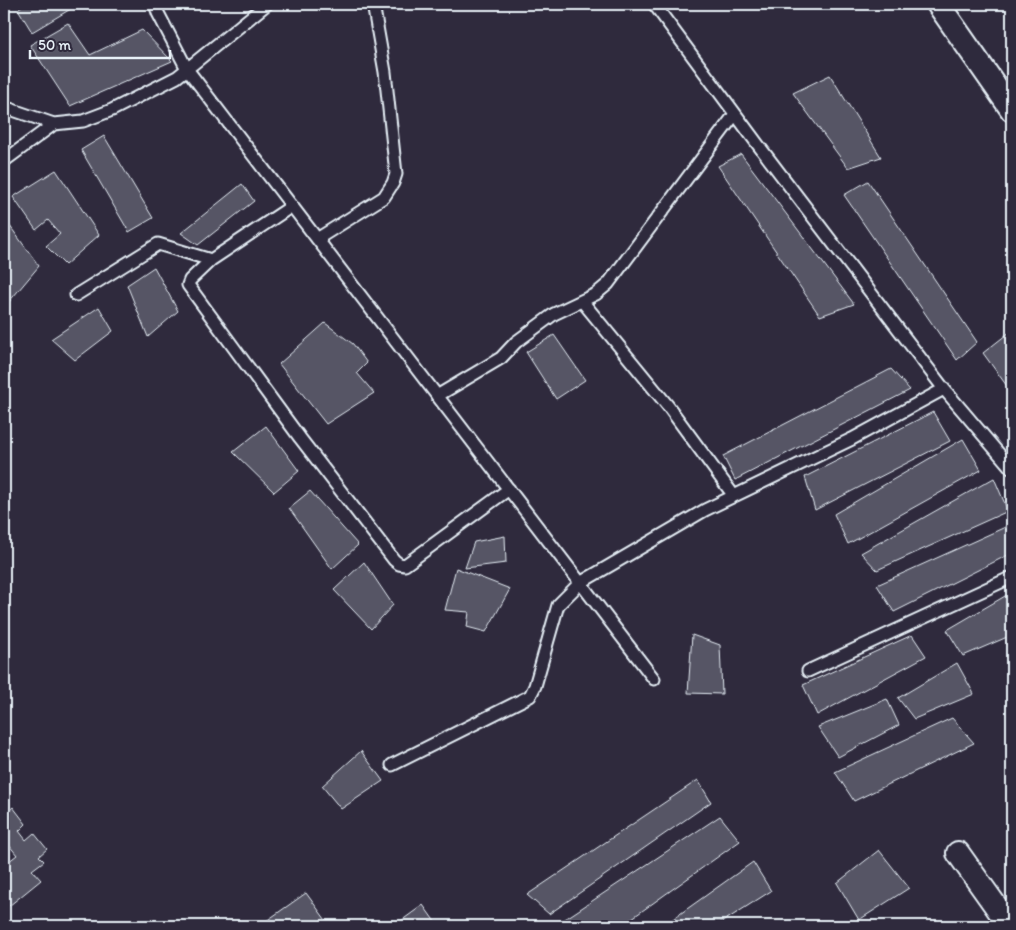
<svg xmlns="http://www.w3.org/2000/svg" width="1016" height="930" viewBox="0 0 1016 930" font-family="Itim,sans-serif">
	<rect width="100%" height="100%" fill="#2f2a3d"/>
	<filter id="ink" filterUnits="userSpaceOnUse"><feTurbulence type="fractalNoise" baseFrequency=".02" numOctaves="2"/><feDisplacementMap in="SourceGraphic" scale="10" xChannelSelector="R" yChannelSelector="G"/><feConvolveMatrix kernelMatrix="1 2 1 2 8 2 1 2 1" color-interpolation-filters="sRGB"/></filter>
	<g filter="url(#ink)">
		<!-- building -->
		<path fill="#575565" stroke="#e8f1f8" d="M24 4H79L32 32 18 9Z
			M68 23 90 55 142 30 172 61 70 106 30 45Z
			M830 75 881 157 848 168 793 93Z
			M104 136 153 218 129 232 81 150Z
			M741 154 854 304 820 316 718 166Z
			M56 170 99 235 65 265 46 246 60 234 48 220 36 230 13 197Z
			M868 181 977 342 957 360 844 195Z
			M242 184 254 201 198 245 181 233Z
			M4 218 39 266 8 303 4 296V277L8 273 4 266Z
			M154 267 178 311 148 337 127 285Z
			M99 307 113 331 75 360 51 339Z
			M325 323 353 344 367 363 357 373 374 393 326 424 279 364Z
			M1011 331 1012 332V393L983 353Z
			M554 335 585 380 556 399 526 352Z
			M891 369 910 390 735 480 723 456Z
			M933 412 950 441 815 510 805 477Z
			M266 426 299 471 274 492 233 452Z
			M963 439 981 470 848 544 834 514Z
			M994 478 1008 511 877 570 861 553Z
			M310 491 358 545 332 569 289 508Z
			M1012 524V553L894 612 877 585Z
			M505 536 506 563 465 568 474 542Z
			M364 562 393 605 371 629 334 590Z
			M456 568 510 589 486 632 467 627 469 612 445 610Z
			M1012 592V635L963 656 947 630Z
			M692 635 720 645 722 694 688 693Z
			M912 635 926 656 817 715 803 685Z
			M957 663 974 694 914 719 898 698Z
			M887 699 899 725 838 757 818 727Z
			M952 718 974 743 854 801 835 772Z
			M361 751 383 781 341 809 322 786Z
			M698 780 711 802 549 914 527 895Z
			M13 807 26 824 19 831 26 840 34 833 47 849 39 856 44 861 32 870 41 880 4 910V865L17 855 4 839V812L5 814Z
			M720 816 740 841 621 926 556 925Z
			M879 850 909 888 859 920 837 883Z
			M753 862 771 891 716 926H663Z
			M306 893 328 923 323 926H265L262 924Z
			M423 905 438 926H394Z"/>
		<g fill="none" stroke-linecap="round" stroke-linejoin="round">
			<!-- lane casing -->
			<g stroke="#e8f1f8" stroke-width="15">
				<path id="lane" d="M155 4 158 13 187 69 654 679
					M654 4 759 146 944 389 1012 469
					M4 107 54 124 83 121 112 110 177 77 267 4
					M4 161 54 124
					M317 239 384 197 393 183 396 174 385 72 373 4
					M211 260 190 280 188 285 300 438 394 560 399 564 405 565 509 489
					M76 295 158 244 211 260 292 206
					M582 301 668 406 734 496
					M437 396 501 358 516 342 554 314 596 294 608 284 735 114
					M808 671 1012 577
					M392 765 530 696 535 686 558 605 580 583 705 510 852 439 944 389"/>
			</g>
			<!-- street casing -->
			<g stroke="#e8f1f8" stroke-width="26">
				<path id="street" d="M938 4 1012 110
					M958 853 1005 919 1003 926"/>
			</g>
			<!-- lane -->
			<use href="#lane" stroke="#2f2a3d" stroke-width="11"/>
			<!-- street -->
			<use href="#street" stroke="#2f2a3d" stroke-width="22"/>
		</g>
	</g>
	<!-- margin -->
	<rect width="1016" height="930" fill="none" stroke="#2f2a3d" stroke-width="20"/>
	<rect x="10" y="10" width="996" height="910" fill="none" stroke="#e8f1f8" stroke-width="2" filter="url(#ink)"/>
	<!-- scale -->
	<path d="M30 50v8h140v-8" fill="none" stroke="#e8f1f8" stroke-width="2.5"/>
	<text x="38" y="50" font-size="15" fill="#e8f1f8" stroke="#2f2a3d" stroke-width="4" paint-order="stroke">50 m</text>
</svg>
